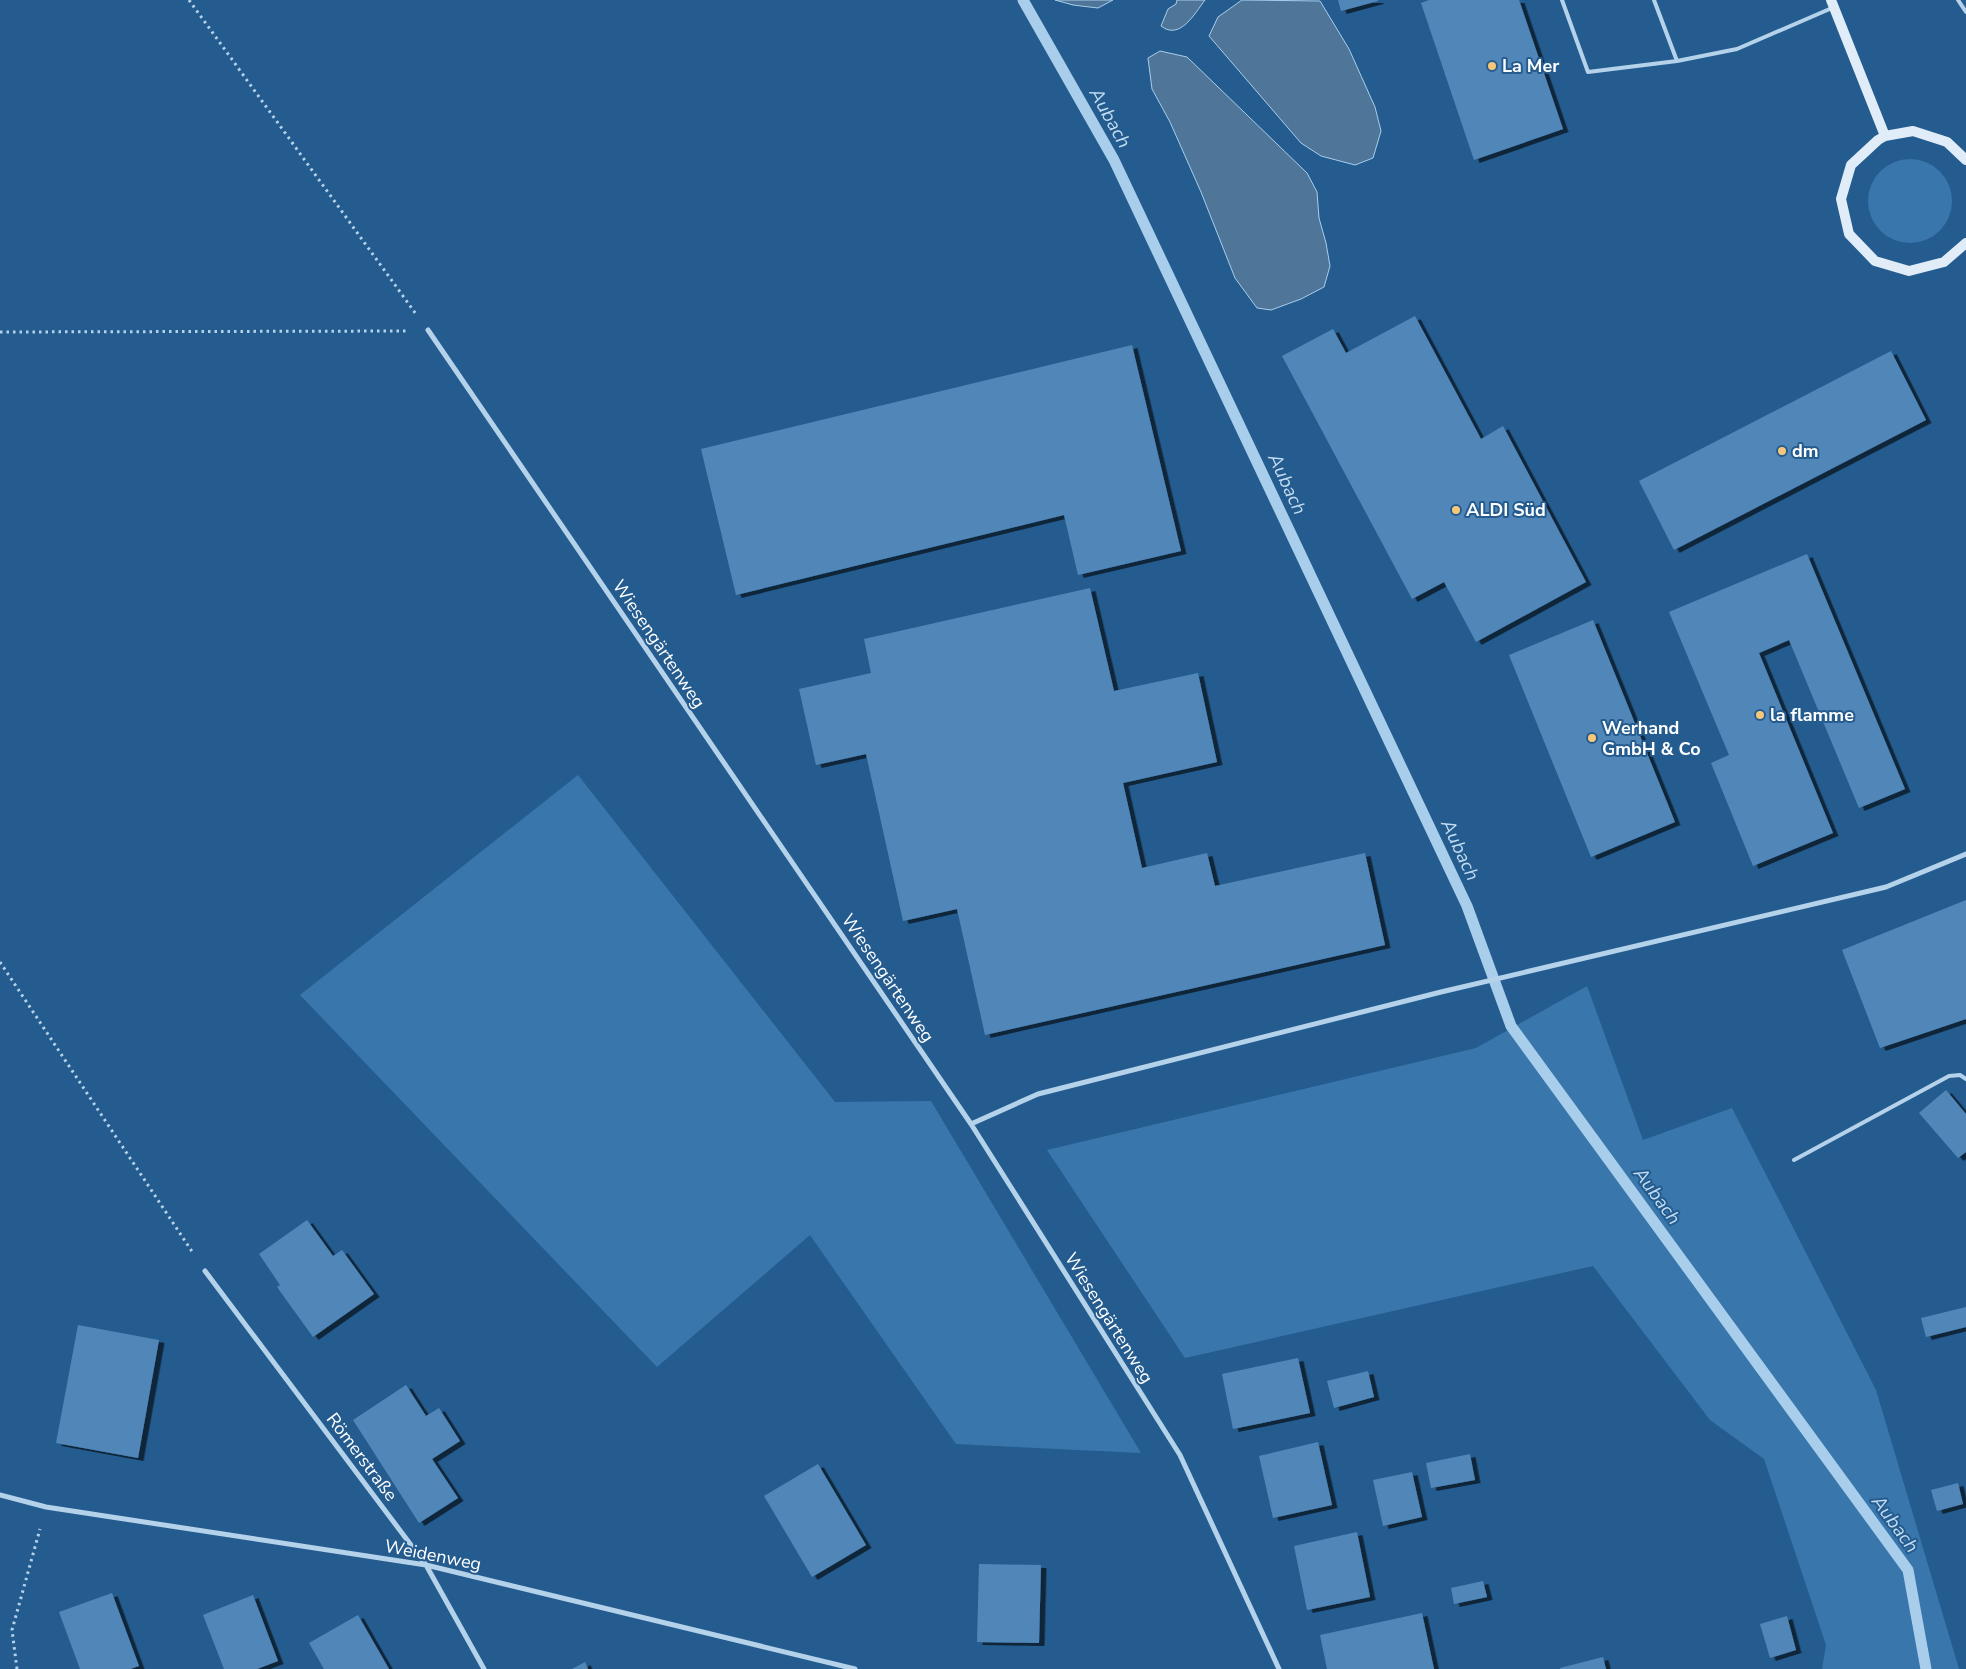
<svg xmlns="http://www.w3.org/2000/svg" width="1966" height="1669" viewBox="0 0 1966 1669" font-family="'Nunito Sans',sans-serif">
	<defs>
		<filter id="shadow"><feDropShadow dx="5.5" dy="3" stdDeviation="0" flood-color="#0009"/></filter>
	</defs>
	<rect width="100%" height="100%" fill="#255c8f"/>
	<!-- green -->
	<path fill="#3976ac" d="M1868 201a42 42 0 1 1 84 0a42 42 0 1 1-84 0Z
		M578 775 835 1102 931 1101 1141 1453 956 1444 810 1235 657 1367 300 995Z
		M1587 986 1643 1140 1732 1108 1876 1390 1959 1669H1822L1826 1645 1764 1459 1710 1420 1593 1266 1185 1358 1047 1150 1476 1048Z"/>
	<!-- water -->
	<path fill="#4f7599" stroke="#a9ceec" d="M1055 0H1113L1098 8 1073 5Z
		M1177 0H1205C1195 13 1180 41 1161 26L1168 9 1176 4Z
		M1242 0 1320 1 1349 49 1375 107 1381 131 1373 158 1355 165 1321 156 1301 143 1209 36 1218 17Z
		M1160 51 1187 57 1307 173 1317 192 1319 218 1326 243 1330 266 1324 287 1301 299 1271 310 1257 308 1235 278 1201 192 1170 122 1152 89 1148 58Z"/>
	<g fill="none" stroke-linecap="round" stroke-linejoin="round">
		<!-- stream -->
		<path stroke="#a9ceec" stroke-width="11" d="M1023 0 1114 160 1467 906 1511 1026 1908 1570 1926 1669"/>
	</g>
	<!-- building -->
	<path fill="#5187b8" filter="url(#shadow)" d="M1338 0H1378V1L1341 11Z
		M1429 0H1519L1563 129 1474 160 1421 3Z
		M1415 316 1481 439 1503 426 1586 582 1476 642 1444 582 1412 599 1282 356 1333 329 1346 353Z
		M1132 345 1181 551 1078 575 1064 515 736 595 701 449Z
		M1891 351 1926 420 1674 550 1639 481Z
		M1807 554 1905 789 1859 808 1789 640 1759 653 1833 833 1753 866 1711 763 1729 755 1669 612Z
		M1090 588 1114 691 1198 673 1217 762 1123 783 1142 868 1207 853 1215 886 1365 853 1385 945 985 1035 957 909 903 921 866 754 816 765 799 689 871 673 864 639Z
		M1593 620 1675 822 1591 857 1509 655Z
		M1966 900V1019L1880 1048 1842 950Z
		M1946 1090 1966 1114V1152L1958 1158 1919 1113Z
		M307 1220 333 1256 342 1250 374 1294 313 1337 277 1287 280 1285 259 1254Z
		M1966 1307V1327L1926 1337 1921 1318Z
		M78 1325 159 1340 138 1458 56 1443Z
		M1298 1358 1310 1413 1233 1429 1222 1374Z
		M1368 1371 1374 1397 1334 1408 1327 1381Z
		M406 1385 426 1416 439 1408 460 1441 432 1459 458 1498 419 1523 353 1420Z
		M1318 1442 1332 1505 1273 1518 1259 1456Z
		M1470 1454 1475 1480 1431 1488 1426 1463Z
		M818 1464 866 1545 812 1577 764 1496Z
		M1412 1472 1422 1517 1383 1526 1373 1480Z
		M1958 1483 1963 1504 1937 1511 1931 1490Z
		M1357 1532 1370 1597 1307 1610 1294 1546Z
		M979 1564 1041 1565 1039 1643 977 1642Z
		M1483 1581 1487 1597 1454 1604 1451 1588Z
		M112 1593 139 1666 130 1669H80L59 1612Z
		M253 1595 278 1661 257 1669H224L203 1615Z
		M1422 1613 1434 1669H1327L1320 1635Z
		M358 1615 389 1669H324L309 1643Z
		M1787 1616 1796 1650 1770 1658 1760 1624Z
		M1603 1657 1606 1669H1560V1668Z
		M585 1662 588 1669H572Z"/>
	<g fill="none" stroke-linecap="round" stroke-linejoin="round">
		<!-- path -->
		<path stroke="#b5d2eb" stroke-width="3" stroke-dasharray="2.5 4" stroke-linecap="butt" d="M189 0 416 314
			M0 332 407 331
			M0 962 193 1253
			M17 1669 12 1630 40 1529"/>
		<!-- lane -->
		<path stroke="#b5d2eb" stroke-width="4" d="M1562 0 1588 72 1677 61 1737 49 1832 8
			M1654 0 1677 61
			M1958 0 1966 12
			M1794 1160 1949 1076 1960 1075 1966 1079"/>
		<!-- street -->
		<path stroke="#b5d2eb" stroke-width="5" d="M428 330 971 1124 1180 1455 1279 1669
			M971 1124 1038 1094 1441 992 1886 887 1966 854
			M205 1271 426 1565 484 1669
			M0 1495 46 1507 426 1565 855 1669"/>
		<!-- secondary -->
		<path stroke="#e0edf9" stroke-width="10" d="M1831 0 1885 136
			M1966 160 1947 142 1913 131 1885 136 1878 140 1851 165 1841 199 1849 234 1875 261 1909 271 1944 262 1966 243"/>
	</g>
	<!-- markers -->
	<g fill="#f6c779" stroke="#255c8f" stroke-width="2">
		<circle cx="1492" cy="66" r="5"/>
		<circle cx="1782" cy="451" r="5"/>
		<circle cx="1456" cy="510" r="5"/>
		<circle cx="1760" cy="715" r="5"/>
		<circle cx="1592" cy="738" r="5"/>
	</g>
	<g text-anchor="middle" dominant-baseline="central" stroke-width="4" stroke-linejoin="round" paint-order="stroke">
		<!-- poi labels -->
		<g font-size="18" font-weight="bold" fill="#fff" stroke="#255c8f" text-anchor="start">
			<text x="1502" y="66">La Mer</text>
			<text x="1792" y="451">dm</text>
			<text x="1466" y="510">ALDI Süd</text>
			<text x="1770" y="715">la flamme</text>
			<text x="1602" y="728">Werhand<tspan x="1602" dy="21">GmbH &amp; Co</tspan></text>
		</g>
		<!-- street labels -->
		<g font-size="18" fill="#fff" stroke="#255c8f">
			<text transform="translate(659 644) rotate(56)">Wiesengärtenweg</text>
			<text transform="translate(888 978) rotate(56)">Wiesengärtenweg</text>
			<text transform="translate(1109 1318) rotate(58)">Wiesengärtenweg</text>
			<text transform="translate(362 1457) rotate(53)">Römerstraße</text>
			<text transform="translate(433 1555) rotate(11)">Weidenweg</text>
		</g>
		<!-- water labels -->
		<g font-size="19" font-style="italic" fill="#c1dcf2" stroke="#255c8f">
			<text transform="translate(1110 118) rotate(61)">Aubach</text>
			<text transform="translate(1287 484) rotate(65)">Aubach</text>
			<text transform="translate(1460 850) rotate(65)">Aubach</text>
			<text transform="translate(1657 1196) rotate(54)">Aubach</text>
			<text transform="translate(1895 1524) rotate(54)">Aubach</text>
		</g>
	</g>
</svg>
